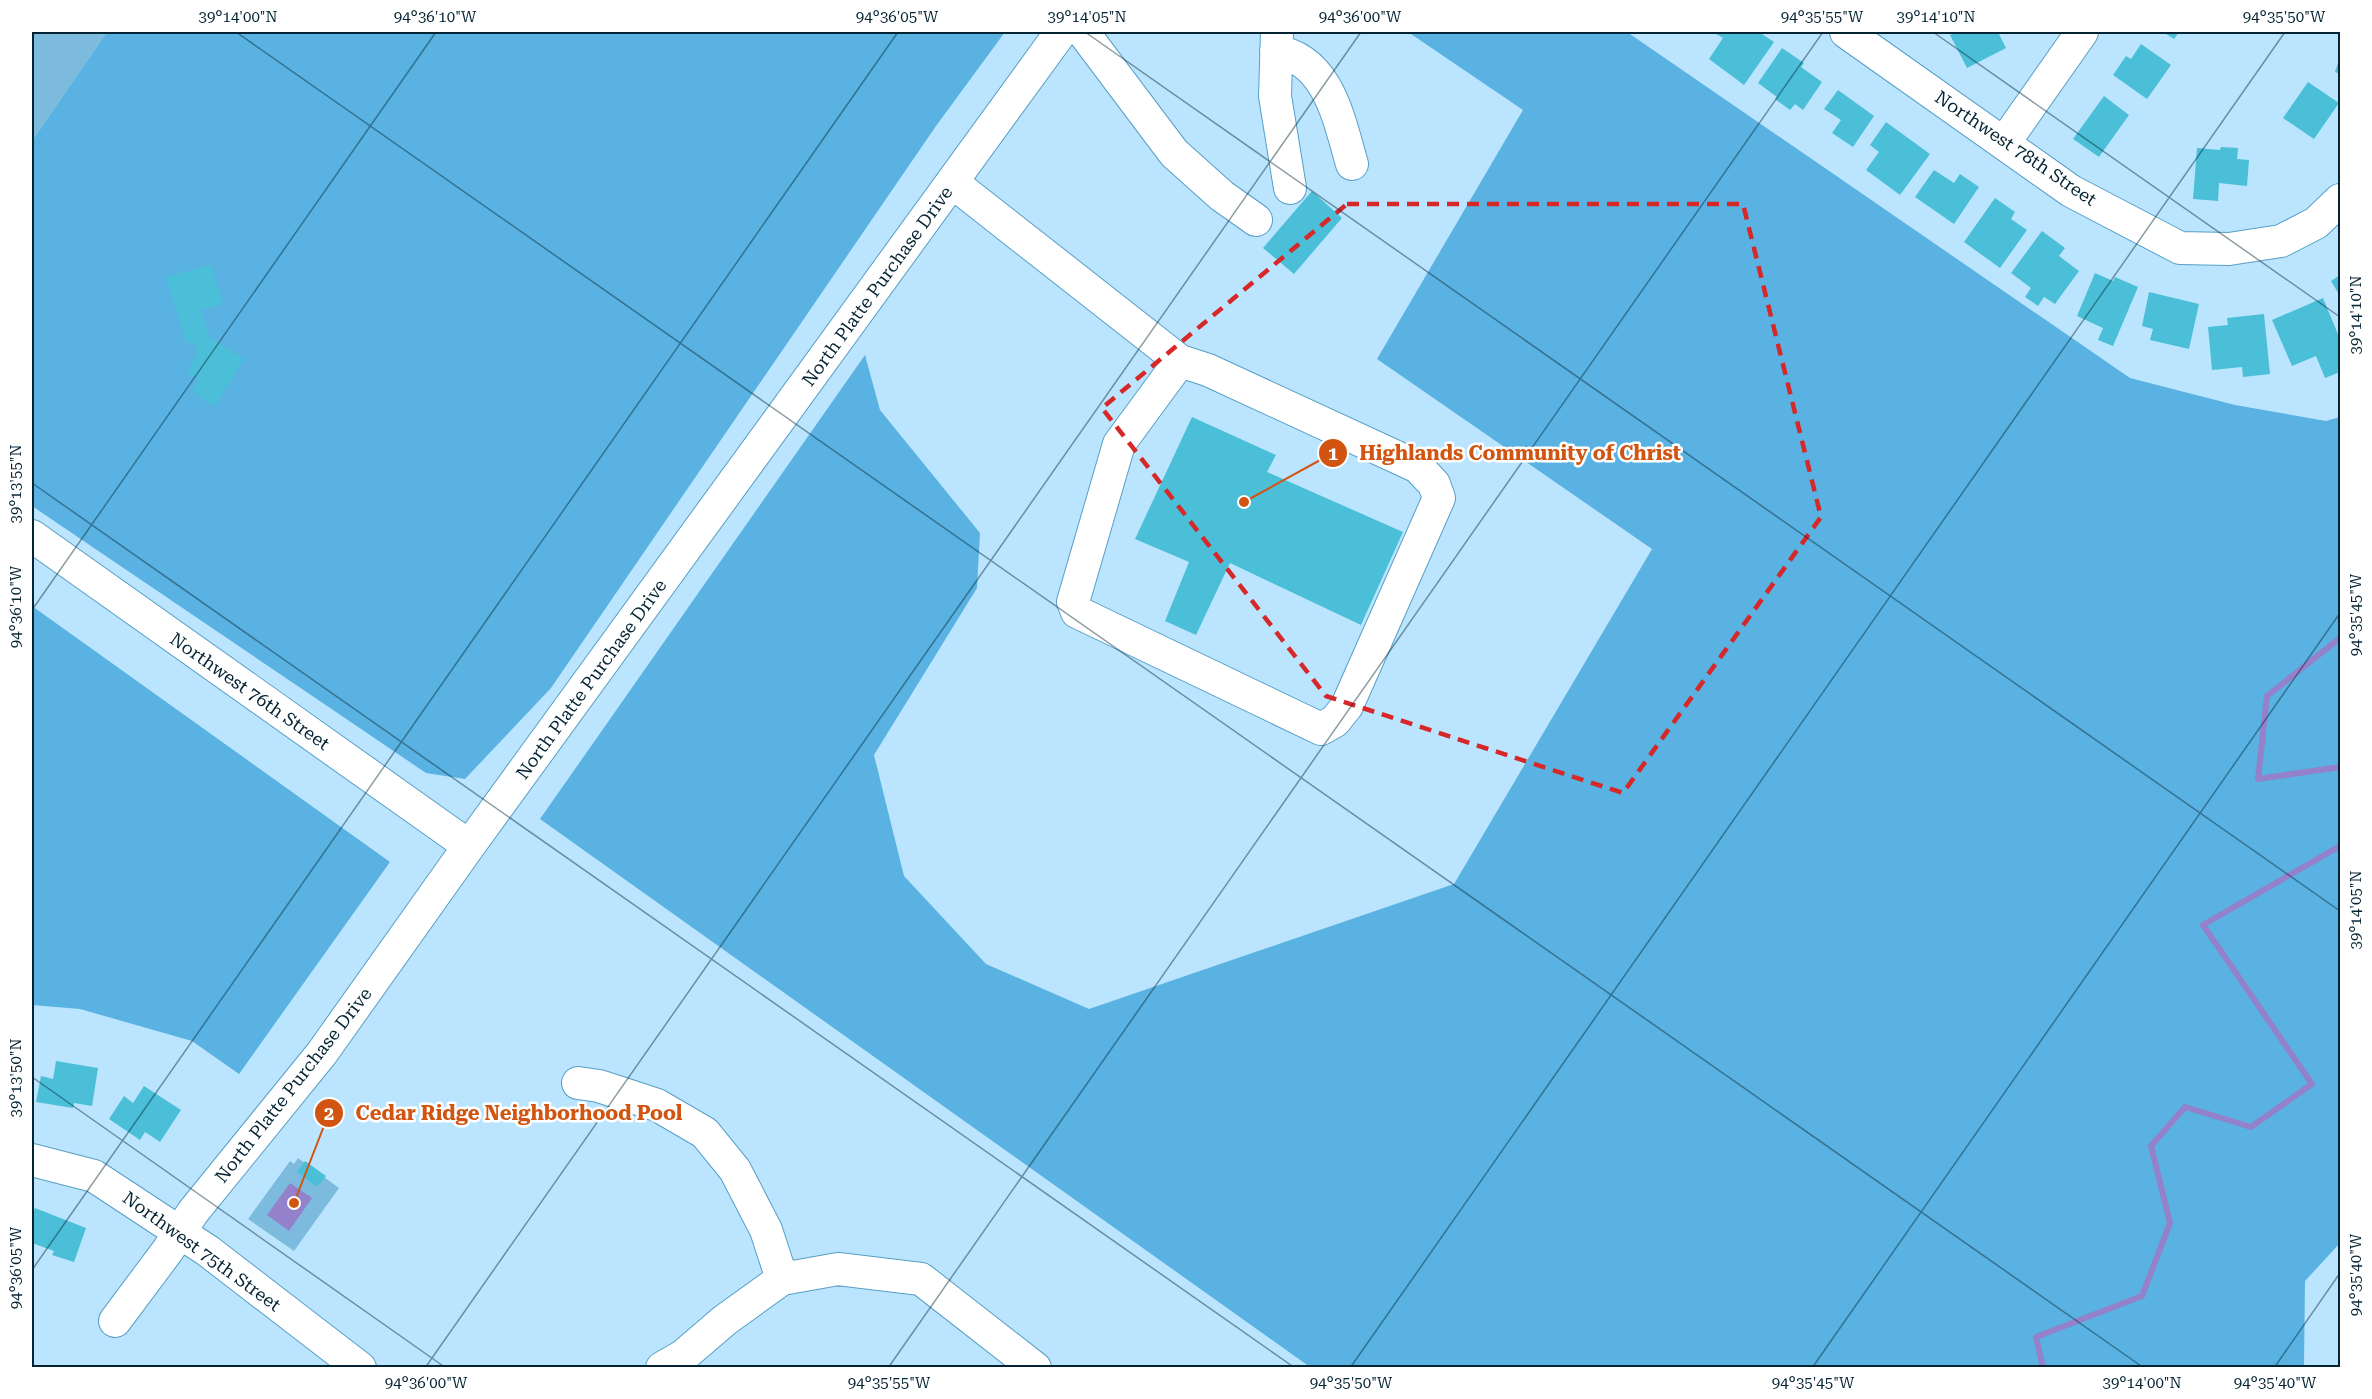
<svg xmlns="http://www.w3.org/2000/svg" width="2372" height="1399" viewBox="0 0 2372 1399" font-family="'Roboto Serif',serif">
	<rect width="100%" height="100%" fill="#bbe5fe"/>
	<!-- green -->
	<path fill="#7dbbde" d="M32 32H107L32 141Z
		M298 1158 339 1188 294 1251 248 1219 290 1161 294 1164Z"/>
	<!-- forest -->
	<path fill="#59b2e1" d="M107 32H1005L936 126 551 688 465 779 426 773 32 506V141Z
		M1408 32H1627L2130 378 2235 405 2326 421 2340 417V1243L2305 1281 2304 1367H1310L540 819 865 355 880 410 980 533 977 588 874 755 904 876 986 964 1089 1009 1454 884 1652 549 1377 359 1523 110Z
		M32 606 390 862 239 1074 192 1041 80 1009 32 1005Z"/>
	<!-- water -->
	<path fill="#9381cb" d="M290 1183 312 1198 289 1231 267 1215Z"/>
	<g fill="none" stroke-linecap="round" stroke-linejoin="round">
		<!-- stream -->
		<path stroke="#9381cb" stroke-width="6" d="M2340 638 2267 696 2258 779 2340 767
			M2043 1368 2036 1337 2142 1296 2170 1223 2151 1146 2185 1107 2251 1127 2312 1084 2203 925 2340 846"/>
	</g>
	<!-- building -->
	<path fill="#4abfd7" d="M1713 32H1759L1774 42 1744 85 1709 59 1723 38Z
		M1958 32H1998L2006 48 1967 68 1950 35Z
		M2163 32H2179L2174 39Z
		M2141 44 2171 65 2147 99 2113 75 2126 56 2131 59Z
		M1782 48 1804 63 1801 67 1822 82 1803 110 1795 104 1790 110 1775 99 1777 97 1758 83Z
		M2340 57V74L2335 72Z
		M2308 82 2339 103 2314 139 2283 118Z
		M1838 90 1874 116 1853 147 1832 133 1841 120 1824 109Z
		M2104 96 2129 115 2099 157 2073 139Z
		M1886 122 1930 154 1900 195 1866 170 1879 152 1870 145Z
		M2221 147 2238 148 2237 159 2249 160 2247 186 2219 183 2218 201 2193 199 2197 148 2220 150Z
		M1934 170 1954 183 1960 174 1979 187 1954 224 1915 197Z
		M1312 191 1342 218 1294 274 1263 248Z
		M1995 198 2015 212 2011 219 2027 230 2000 268 1964 242Z
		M2042 231 2065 248 2059 256 2079 271 2055 304 2044 297 2038 306 2025 297 2031 288 2011 273Z
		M211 265 223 304 201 310 209 337 244 359 215 406 192 391 199 380 187 372 198 353 193 341 187 344 166 277Z
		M2095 273 2113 281 2115 277 2138 287 2113 346 2098 340 2103 328 2077 316Z
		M2340 275V296L2331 281Z
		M2149 292 2199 304 2189 349 2150 340 2153 329 2142 326Z
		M2323 298 2340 339V372L2325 378 2316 356 2292 366 2272 320Z
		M2264 314 2270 374 2243 377 2242 367 2212 370 2208 327 2228 325 2227 318Z
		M1192 417 1276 455 1267 472 1403 532 1361 625 1230 563 1196 635 1165 621 1189 562 1135 539Z
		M56 1061 98 1068 92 1106 74 1103 73 1108 36 1102 41 1076 53 1079Z
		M144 1086 181 1110 160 1142 145 1132 140 1140 109 1119 124 1096 133 1103Z
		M305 1161 326 1176 317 1187 297 1172Z
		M35 1208 86 1228 74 1262 52 1255 54 1251 32 1243V1216Z"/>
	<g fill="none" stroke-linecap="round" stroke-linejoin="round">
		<!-- minor casing -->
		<g stroke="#579fc6" stroke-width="34">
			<path id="minor" d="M1083 32 1174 153 1222 196 1256 220
				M1277 32 1275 96 1290 188
				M1846 32 2071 191 2180 248 2229 249 2281 241 2316 223 2340 200
				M1276 51C1329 60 1339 120 1352 164
				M2004 143 2082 32
				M952 182 1180 361 1119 444 1073 602 1077 612 1321 729 1335 721 1347 706 1439 498 1434 484 1418 467 1208 370 1180 361
				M32 536 469 846
				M578 1083 599 1086 657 1105 705 1133 735 1170 766 1230 782 1279
				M32 1160 94 1176 208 1251 360 1368
				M115 1321 168 1250 193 1212 322 1053 469 846 1061 32
				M662 1368 683 1356 725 1320 782 1279 838 1269 921 1279 1035 1368"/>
		</g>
		<!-- minor -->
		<use href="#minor" stroke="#fff" stroke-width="32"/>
	</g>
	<!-- marked area -->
	<path fill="none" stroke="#d62828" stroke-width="4.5" stroke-dasharray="12 8" stroke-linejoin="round" d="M1347 204H1743L1821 517 1623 793 1326 696 1102 408Z"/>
	<!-- ticks -->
	<path fill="none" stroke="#052433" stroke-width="1.5" stroke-opacity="0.45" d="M236 32 2144 1368M1085 32 2340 911M1933 32 2340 317M32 483 1295 1368M32 610 436 32M32 1077 446 1368M32 1270 898 32M425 1368 1361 32M888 1368 1823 32M1350 1368 2285 32M1812 1368 2340 613M2274 1368 2340 1273"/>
	<g text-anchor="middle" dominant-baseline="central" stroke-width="5" stroke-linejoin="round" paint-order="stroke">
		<!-- street labels -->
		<g font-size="18" fill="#052433" stroke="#fff">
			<text transform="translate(2016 148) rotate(34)">Northwest 78th Street</text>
			<text transform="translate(877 286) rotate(-54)">North Platte Purchase Drive</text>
			<text transform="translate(591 679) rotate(-54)">North Platte Purchase Drive</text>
			<text transform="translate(250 691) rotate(35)">Northwest 76th Street</text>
			<text transform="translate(293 1085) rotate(-52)">North Platte Purchase Drive</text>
			<text transform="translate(202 1251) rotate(36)">Northwest 75th Street</text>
		</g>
	</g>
	<!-- callouts -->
	<path fill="none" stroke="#d15410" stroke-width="2" d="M1244 502L1333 453M294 1203L329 1113"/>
	<g fill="#d15410" stroke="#fff" stroke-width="2">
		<circle cx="1244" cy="502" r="6"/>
		<circle cx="294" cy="1203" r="6"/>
		<circle cx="1333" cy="453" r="15"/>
		<circle cx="329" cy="1113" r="15"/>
	</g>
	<g font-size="18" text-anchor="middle" font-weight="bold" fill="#fff">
		<text x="1333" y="460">1</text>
		<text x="329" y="1120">2</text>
	</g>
	<g font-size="20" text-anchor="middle" font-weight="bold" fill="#d15410" stroke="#fff" stroke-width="5" stroke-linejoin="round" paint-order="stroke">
		<text x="1520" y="460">Highlands Community of Christ</text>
		<text x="519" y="1120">Cedar Ridge Neighborhood Pool</text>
	</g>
	<!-- border -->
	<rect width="2372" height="1399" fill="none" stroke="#ffffff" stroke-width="66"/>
	<rect x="33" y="33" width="2306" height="1333" fill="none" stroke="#052433" stroke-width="2"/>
	<g font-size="15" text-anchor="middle" fill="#052433">
		<text x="238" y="22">39°14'00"N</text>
		<text x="435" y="22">94°36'10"W</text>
		<text x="897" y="22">94°36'05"W</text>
		<text x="1087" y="22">39°14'05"N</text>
		<text x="1360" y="22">94°36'00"W</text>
		<text x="1822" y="22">94°35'55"W</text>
		<text x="1936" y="22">39°14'10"N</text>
		<text x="2284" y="22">94°35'50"W</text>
		<text transform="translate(2356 315) rotate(-90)" y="5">39°14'10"N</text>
		<text transform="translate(16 484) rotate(-90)" y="5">39°13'55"N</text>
		<text transform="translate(16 607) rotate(-90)" y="5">94°36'10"W</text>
		<text transform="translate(2356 615) rotate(-90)" y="5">94°35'45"W</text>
		<text transform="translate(2356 910) rotate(-90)" y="5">39°14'05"N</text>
		<text transform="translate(16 1078) rotate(-90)" y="5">39°13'50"N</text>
		<text transform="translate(16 1268) rotate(-90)" y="5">94°36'05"W</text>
		<text transform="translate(2356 1275) rotate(-90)" y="5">94°35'40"W</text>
		<text x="426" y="1388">94°36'00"W</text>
		<text x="889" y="1388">94°35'55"W</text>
		<text x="1351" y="1388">94°35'50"W</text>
		<text x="1813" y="1388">94°35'45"W</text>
		<text x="2142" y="1388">39°14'00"N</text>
		<text x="2275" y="1388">94°35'40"W</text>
	</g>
</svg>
